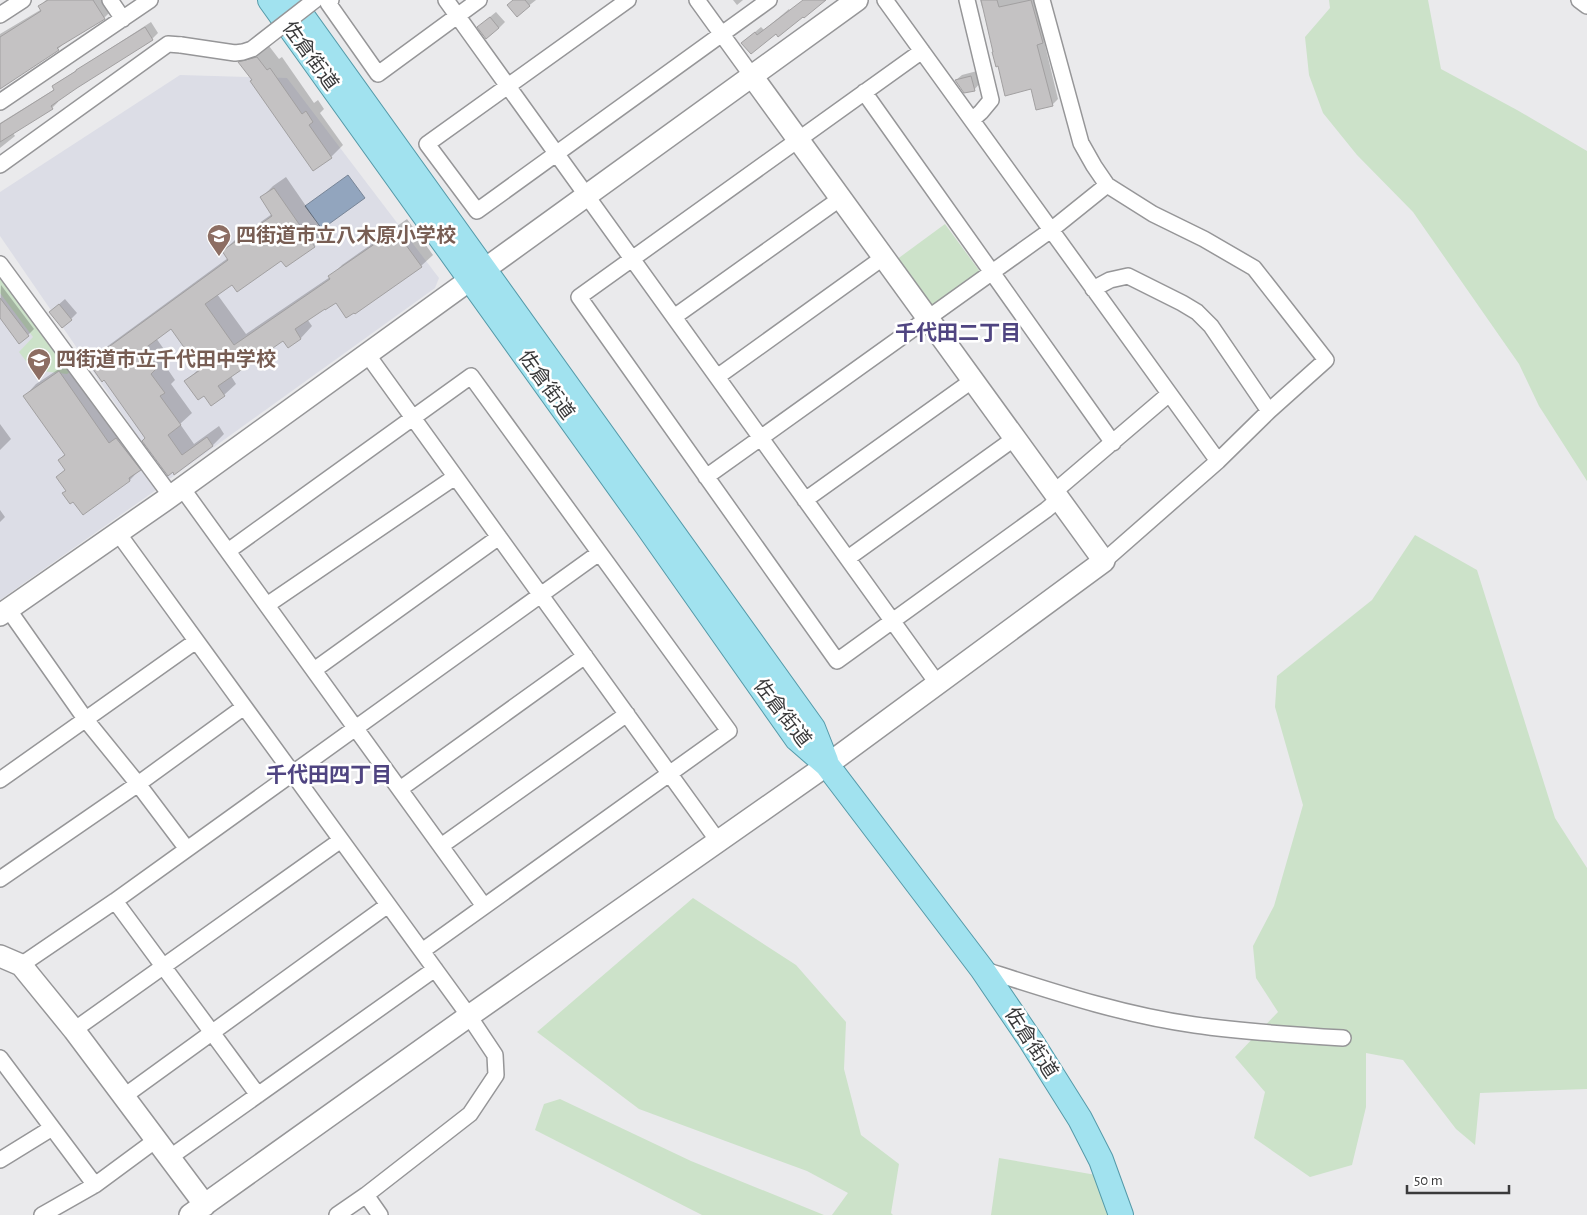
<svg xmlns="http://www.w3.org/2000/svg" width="1587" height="1215" viewBox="0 0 1587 1215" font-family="'Alegreya Sans','Noto Sans JP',sans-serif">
	<rect width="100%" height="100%" fill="#eaeaec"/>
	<!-- built -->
	<path fill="#dcdde6" d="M180 75 287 78 439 278 435 288 171 478 167 479 0 236V192Z
		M0 278 157 483 156 490 0 600Z"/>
	<!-- green -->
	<path fill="#cce2c9" d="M1329 0H1428L1441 69 1517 110 1587 151V481L1539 406 1519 364 1413 212 1357 155 1323 113 1309 75 1305 37 1330 8Z
		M945 224 981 273 931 308 896 260Z
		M0 272 73 370 67 374 33 370 19 352 33 337 0 293Z
		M1415 535 1477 570 1555 818 1587 868V1089L1480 1093 1475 1145 1456 1129 1403 1060 1366 1053V1107L1352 1165 1310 1177 1254 1138 1265 1092 1235 1057 1278 1012 1256 978 1253 946 1274 906 1303 805 1275 707 1277 676 1372 600Z
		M693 898 796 965 846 1022 844 1069 861 1135 899 1164 891 1213 893 1215H832L848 1193 807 1171 639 1109 537 1032Z
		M560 1099 691 1161 824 1215H702L535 1130 544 1104Z
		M999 1158 1096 1175 1108 1215H991Z"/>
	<!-- water -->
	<path fill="#92a5be" stroke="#788597" d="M348 175 365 198 322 229 305 206Z"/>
	<!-- shadow -->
	<path fill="#0003" d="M46 0H102L110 12 104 18 64 43 58 49 0 89V34L42 9 40 6Z
		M514 0H536L517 15Z
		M733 0H743L737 5Z
		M804 0H825L776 32 749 37 761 27 764 30 789 9 790 11Z
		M980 0H1038L1048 36 1044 41 1058 99 1052 105 982 7Z
		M496 12 505 22 499 28 485 21Z
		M151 22 158 33 152 39 57 100 58 102 52 108 13 133 15 136 0 148V123L55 89 54 87 60 81Z
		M269 46 279 59 282 57 314 103 318 100 324 109 320 113 343 145 331 157 240 62 252 50Z
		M977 71 980 83 974 90 956 80 962 75Z
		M286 177 326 235 314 246 282 259 232 283 217 294 246 334 330 277 342 265 407 219 433 255 421 266 336 301 307 319 312 326 301 338 288 347 283 339 231 376 236 384 224 395 204 394 186 381 200 368 171 327 156 338 168 355 162 361 175 380 171 384 192 413 180 424 194 444 219 426 224 434 213 445 175 473 147 438 105 379 90 362 101 351 228 258 223 251 235 240 272 214 262 197 273 186Z
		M1 285 34 329 28 335 0 316Z
		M65 299 77 313 71 319 57 306Z
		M71 361 151 458 130 480 83 513 74 500 64 493 67 490 57 477 66 469 59 460 65 454 25 396 36 384Z
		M0 424 11 439 0 450Z
		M0 510 5 517 0 522Z"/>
	<!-- building -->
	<path fill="#c4c2c3" stroke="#a2a0a1" d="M48 0H93L105 19 57 48 59 50 0 89V37L41 11 38 6Z
		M513 0H525L530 6 517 17 507 5Z
		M803 0H826L804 18 803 17 778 37 776 34 751 54 741 43 755 32 757 35Z
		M981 0H997L999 7 1031 0 1043 43 1037 45 1053 106 1036 110 1031 89 1005 96 998 66 996 67 992 52H993Z
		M490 17 499 28 486 39 477 27Z
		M145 27 153 40 77 88 51 106 53 109 0 142V124L54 90 52 86 76 71V70Z
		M257 57 267 70 270 68 302 114 306 111 313 122 309 125 332 158 313 171 250 81 252 80 238 62Z
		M971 76 975 91 964 93 955 80Z
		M274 188 315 247 286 267 281 261 237 292 232 285 205 304 234 345 330 279 328 276 395 230 422 267 355 314 354 313 346 318 336 303 325 310V309L295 329 301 339 288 348 283 341 218 386 225 396 211 406 204 396 198 400 184 381 200 370 171 329 144 349 157 368 151 374 165 393 160 396 181 425 168 435 182 455 207 437 213 446 174 475 173 472 168 476 142 441 145 438 104 380 102 382 88 362 228 260 222 251 272 216 260 197Z
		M0 298 29 336 19 344 0 318Z
		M59 304 72 320 62 328 49 312Z
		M59 371 109 443 116 438 141 470 129 478 130 481 83 515 73 502 70 504 62 493 66 491 56 477 65 470 58 460 65 455 23 396Z"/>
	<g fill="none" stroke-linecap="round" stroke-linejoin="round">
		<!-- street casing -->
		<g stroke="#969698" stroke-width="18">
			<path id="street" d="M110 0 123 19
				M331 0 328 3 378 74 479 0
				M446 0 937 683
				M628 0 427 144 477 211 769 0
				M697 0 752 76
				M885 0 1218 461
				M967 0 991 100 981 112 972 120
				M1042 0 1081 143 1094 166 1107 185 1153 214 1204 239 1254 268 1326 360 1269 411 1218 461 1104 561
				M1579 0 1587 6
				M0 15 23 0
				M922 51 579 297 837 661 1046 510 1059 499
				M864 92 1113 443
				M0 102 150 0
				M0 165 168 44 181 45
				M0 264 171 496
				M1093 289 1110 280 1128 276 1182 303 1197 312 1211 326 1269 411
				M674 317 841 198
				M367 354 718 841
				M717 377 884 257
				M706 477 1051 230 1107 185
				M182 488 484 906
				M1054 492 1169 394
				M805 500 973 380
				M118 533 469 1016 495 1055 496 1075 470 1114 366 1195 337 1215
				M228 551 471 376 729 731 422 951
				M848 558 1015 438
				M267 605 455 477
				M8 609 86 720 138 784 187 849
				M314 670 499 537
				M0 780 196 641
				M400 789 585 656
				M441 846 627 714
				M0 879 138 784 244 707
				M115 901 258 1095
				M21 965 115 901 599 553
				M982 969C1051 991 1122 1015 1195 1025 1244 1032 1293 1035 1343 1038
				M74 1030 341 840
				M0 1058 95 1185
				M123 1097 388 905
				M169 1158 435 969
				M0 1160 52 1128
				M366 1195 380 1215
				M42 1215 95 1185 156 1140"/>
		</g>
		<!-- secondary casing -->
		<g stroke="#969698" stroke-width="24">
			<path id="secondary" d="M0 615 171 496 857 0
				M0 956 21 965 74 1030 205 1205
				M190 1215 469 1016 827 765 1104 561 752 76"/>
		</g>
		<!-- primary casing -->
		<g stroke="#559aa9" stroke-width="26">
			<path id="primary" d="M270 0 647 526 797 739 827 765 982 969 1031 1041 1080 1119 1101 1160 1121 1215
				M291 0 813 728 826 761"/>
		</g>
		<!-- street -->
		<use href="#street" stroke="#fff" stroke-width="15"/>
		<!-- secondary -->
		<use href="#secondary" stroke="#fff" stroke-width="21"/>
		<!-- primary -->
		<use href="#primary" stroke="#a1e2ef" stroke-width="24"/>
		<!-- street-bridge casing -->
		<g stroke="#969698" stroke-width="18" stroke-linecap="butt">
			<path id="street-bridge" d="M181 45 235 53 243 52 252 49 315 0"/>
		</g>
		<!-- street-bridge -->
		<use href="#street-bridge" stroke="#fff" stroke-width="15"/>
	</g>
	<!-- icons -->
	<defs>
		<g id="school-pin" transform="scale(1.25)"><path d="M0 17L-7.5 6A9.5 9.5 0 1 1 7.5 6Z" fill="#8d6e63" stroke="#fff"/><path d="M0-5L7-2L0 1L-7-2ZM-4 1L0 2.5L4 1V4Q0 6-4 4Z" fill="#fff"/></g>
	</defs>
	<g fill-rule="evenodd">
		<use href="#school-pin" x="219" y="236"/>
		<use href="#school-pin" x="39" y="360"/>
	</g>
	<g text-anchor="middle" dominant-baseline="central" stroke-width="5" stroke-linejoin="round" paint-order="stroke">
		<!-- street labels -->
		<g font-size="20" fill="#3a3a3b" stroke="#fff">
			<text transform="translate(310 56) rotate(54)">佐倉街道</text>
			<text transform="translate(546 385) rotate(54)">佐倉街道</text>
			<text transform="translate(782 713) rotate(52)">佐倉街道</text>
			<text transform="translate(1031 1043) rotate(57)">佐倉街道</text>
		</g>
		<!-- education labels -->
		<g font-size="20" font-weight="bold" fill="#785e54" stroke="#fff" text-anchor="start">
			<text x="236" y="236">四街道市立八木原小学校</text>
			<text x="56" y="360">四街道市立千代田中学校</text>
		</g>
		<!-- neighbourhood labels -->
		<g font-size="21" font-weight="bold" fill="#4f4481" stroke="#fff">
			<text x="958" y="333">千代田二丁目</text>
			<text x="329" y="775">千代田四丁目</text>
		</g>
	</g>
	<!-- scale -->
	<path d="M1407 1185v8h102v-8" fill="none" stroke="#3a3a3b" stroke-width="2.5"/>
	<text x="1414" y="1185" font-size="15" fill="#3a3a3b" stroke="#ffffff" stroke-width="4" paint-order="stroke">50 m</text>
</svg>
